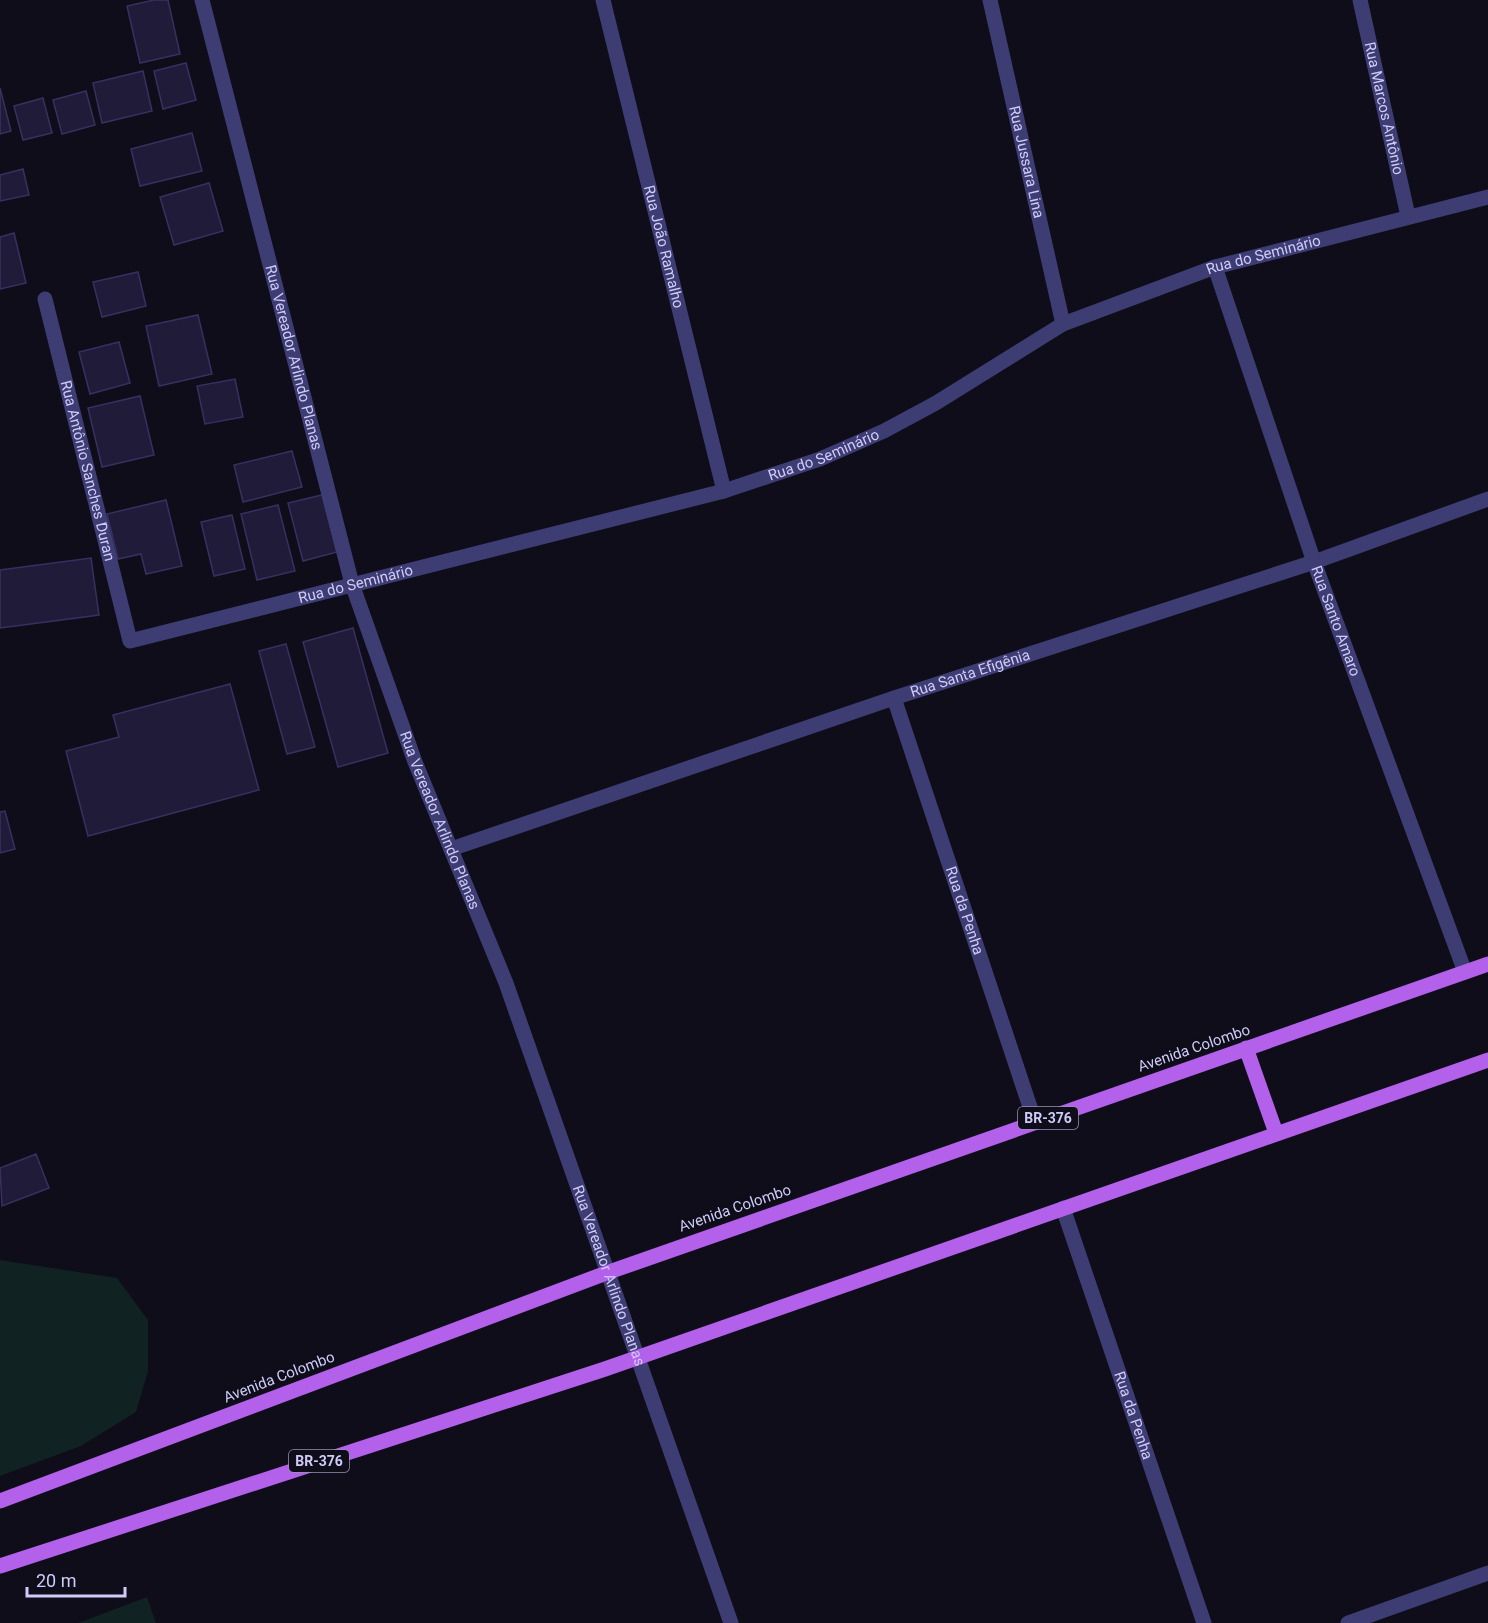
<svg xmlns="http://www.w3.org/2000/svg" width="1488" height="1623" viewBox="0 0 1488 1623" font-family="Roboto,sans-serif">
	<rect width="100%" height="100%" fill="#0e0d19"/>
	<!-- green -->
	<path fill="#102221" d="M0 1260 117 1278 148 1320V1371L136 1412 81 1446 0 1476Z
		M147 1597 156 1623H78Z"/>
	<!-- building -->
	<path fill="#201b38" stroke="#383061" stroke-width="1.5" d="M154 0H168L180 54 140 63 127 6Z
		M186 63 196 100 163 109 154 71Z
		M143 71 152 111 102 123 93 83Z
		M0 88 11 131 0 134Z
		M86 91 95 125 62 134 53 100Z
		M43 98 52 133 23 140 14 106Z
		M192 133 202 171 140 186 131 149Z
		M23 169 29 195 0 201V175Z
		M209 183 223 231 174 245 160 197Z
		M14 233 26 283 0 289V237Z
		M138 272 146 306 102 317 93 282Z
		M198 315 212 374 159 386 146 326Z
		M119 342 130 383 90 394 79 352Z
		M235 379 243 417 205 424 197 386Z
		M140 396 154 455 102 467 88 408Z
		M292 451 302 487 243 502 234 465Z
		M322 495 337 552 303 561 288 503Z
		M166 500 182 566 146 574 141 554 118 559 107 514Z
		M278 505 295 571 257 580 241 514Z
		M232 515 245 569 214 576 201 522Z
		M91 558 99 615 0 628V570Z
		M353 628 388 753 338 767 303 642Z
		M286 644 315 747 287 754 259 651Z
		M230 684 259 790 88 836 66 751 119 737 113 715Z
		M5 811 15 849 0 853V812Z
		M36 1154 49 1188 2 1206 0 1168Z"/>
	<g fill="none" stroke-linecap="round" stroke-linejoin="round">
		<!-- minor -->
		<g stroke="#3e3d73" stroke-width="15">
			<path id="s1" d="M202 0 352 584 415 762 506 983 731 1623"/>
			<path id="s2" d="M603 0 724 491"/>
			<path id="s3" d="M990 0 1063 324"/>
			<path id="s4" d="M1360 0 1408 216"/>
			<path id="s5" d="M1215 267 1314 562 1465 972"/>
			<path id="s6" d="M45 299 130 641 724 491 820 459 884 431 936 403 1063 324 1215 267 1488 197"/>
			<path id="s7" d="M894 698 1035 1122"/>
			<path id="s8" d="M451 849 894 698 1314 562 1488 499"/>
			<path id="s9" d="M1063 1208 1204 1623"/>
			<path d="M1348 1623 1488 1573"/>
		</g>
		<!-- major -->
		<path stroke="#b360eb" stroke-width="15" d="M1246 1048 1276 1133
			M0 1501 609 1272 1488 964
			M0 1566 605 1369 1488 1060"/>
	</g>
	<g text-anchor="middle" dominant-baseline="central" stroke-width="4.5" stroke-linejoin="round" paint-order="stroke">
		<!-- shield labels -->
		<g fill="#0e0d19" stroke="#9592b6" stroke-width="1.5">
			<rect x="1018" y="1107" width="60" height="22" rx="4.5"/>
			<rect x="289" y="1450" width="60" height="22" rx="4.5"/>
		</g>
		<g font-size="14" font-weight="bold" fill="#cfcbf9">
			<text x="1048" y="1118">BR-376</text>
			<text x="319" y="1461">BR-376</text>
		</g>
		<!-- street labels -->
		<g font-size="15" fill="#cfcbf9" stroke="#0e0d19">
			<text stroke="none"><textPath href="#s4" startOffset="111">Rua Marcos Antônio</textPath></text>
			<text stroke="none"><textPath href="#s3" startOffset="166">Rua Jussara Lina</textPath></text>
			<text stroke="none"><textPath href="#s2" startOffset="254">Rua João Ramalho</textPath></text>
			<text stroke="none"><textPath href="#s6" startOffset="1557">Rua do Seminário</textPath></text>
			<text stroke="none"><textPath href="#s1" startOffset="369">Rua Vereador Arlindo Planas</textPath></text>
			<text stroke="none"><textPath href="#s6" startOffset="1071">Rua do Seminário</textPath></text>
			<text stroke="none"><textPath href="#s6" startOffset="177">Rua Antônio Sanches Duran</textPath></text>
			<text stroke="none"><textPath href="#s6" startOffset="585">Rua do Seminário</textPath></text>
			<text stroke="none"><textPath href="#s5" startOffset="374">Rua Santo Amaro</textPath></text>
			<text stroke="none"><textPath href="#s8" startOffset="548">Rua Santa Efigênia</textPath></text>
			<text stroke="none"><textPath href="#s1" startOffset="855">Rua Vereador Arlindo Planas</textPath></text>
			<text stroke="none"><textPath href="#s7" startOffset="224">Rua da Penha</textPath></text>
			<text transform="translate(1194 1048) rotate(-19)">Avenida Colombo</text>
			<text transform="translate(735 1208) rotate(-19)">Avenida Colombo</text>
			<text stroke="none"><textPath href="#s1" startOffset="1341">Rua Vereador Arlindo Planas</textPath></text>
			<text transform="translate(279 1377) rotate(-21)">Avenida Colombo</text>
			<text stroke="none"><textPath href="#s9" startOffset="219">Rua da Penha</textPath></text>
		</g>
	</g>
	<!-- scale -->
	<path d="M27 1587v9h98v-9" fill="none" stroke="#cfcbf9" stroke-width="3"/>
	<text x="36" y="1587" font-size="18" fill="#cfcbf9" stroke="#0e0d19" stroke-width="4.5" paint-order="stroke">20 m</text>
</svg>
